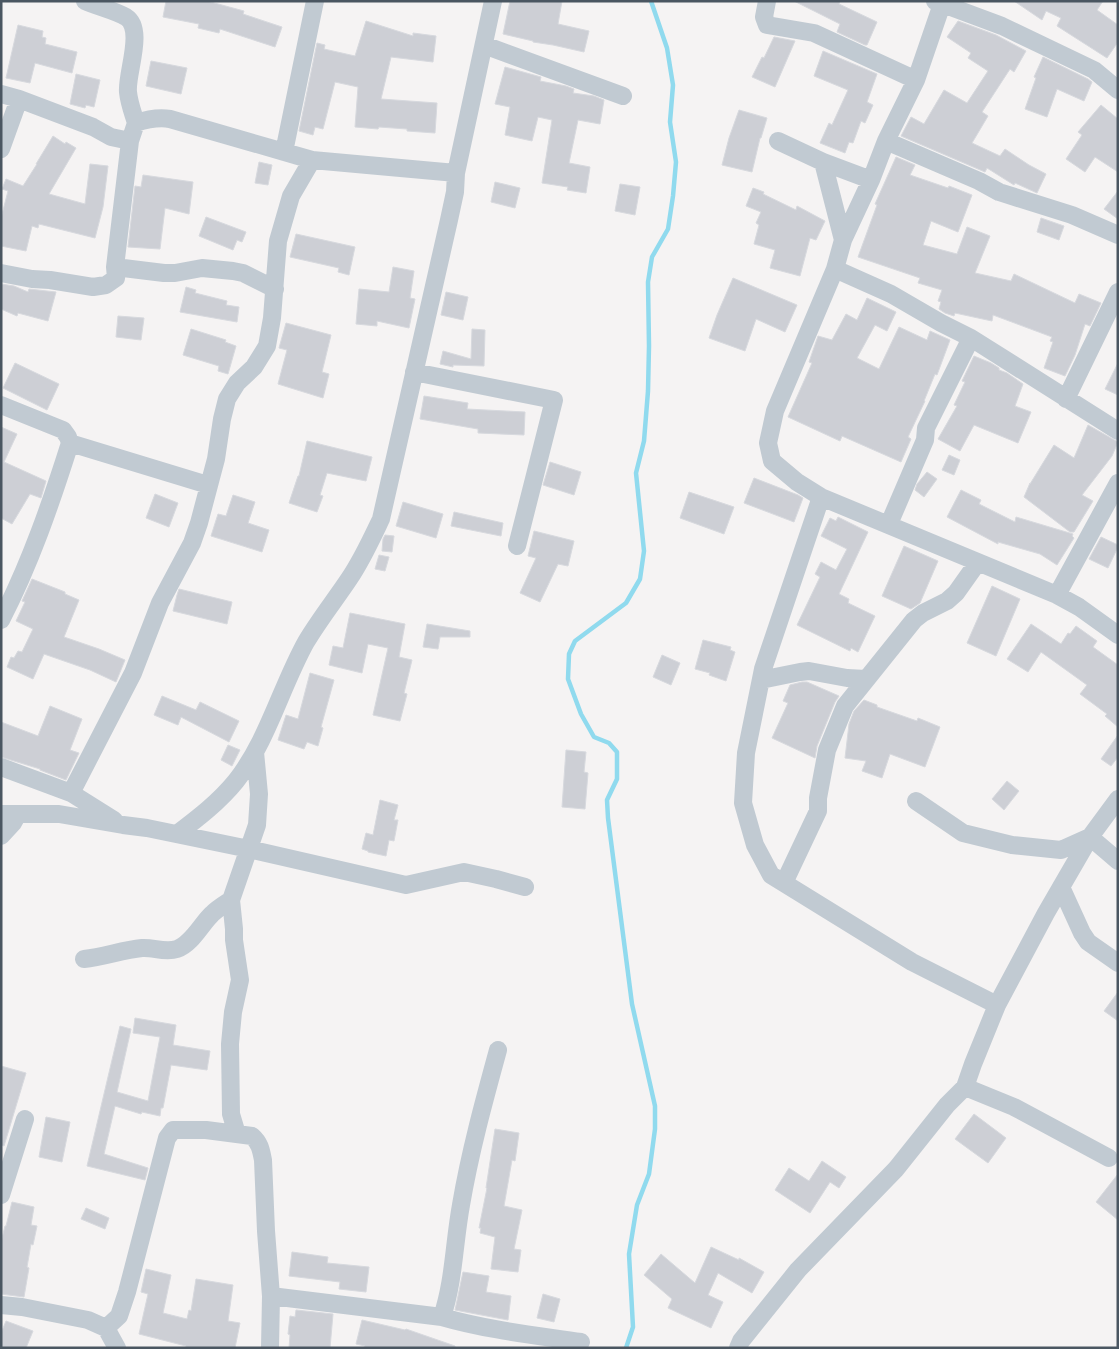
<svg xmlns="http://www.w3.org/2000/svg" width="1119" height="1349" viewBox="0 0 1119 1349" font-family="'Sofia Sans Condensed',sans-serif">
	<rect width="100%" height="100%" fill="#f5f3f3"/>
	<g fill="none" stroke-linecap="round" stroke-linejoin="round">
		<!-- stream -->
		<path stroke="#90daee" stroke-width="4.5" d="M626 1348 633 1327 629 1254 637 1205 649 1174 655 1129V1106L632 1004 608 818 607 800 617 779V752L609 743 594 737 581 714 568 679 569 654 575 641 626 603 640 579 644 551 636 473 644 441 648 391 649 346 648 282 652 257 668 229 673 196 676 162 670 122 673 85 667 48 651 1"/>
	</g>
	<!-- building -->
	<path fill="#cdcfd5" stroke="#d7d9de" d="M166 1H207L244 11 243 14 282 27 275 47 220 29 219 33 198 28 199 24 163 17Z
		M510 1H562L558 24 589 31 584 52 553 45 533 42V41L503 34Z
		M794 1H840L839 4 877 22 867 45H865L837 32 840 24Z
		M1014 1H1103L1097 10 1118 25V42L1107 58 1057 26 1061 18 1046 11 1042 20Z
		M366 21 413 36V33L436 36 433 62 391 57 381 99 437 103 435 133 407 131V129L379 127 378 129 355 127 358 87 335 82 323 129 315 127 313 135 299 131 317 43 325 45 324 49 355 56Z
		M958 21 996 35 1026 51 1014 72 1010 69 982 112 988 116 972 143 1000 156 1005 149 1029 165 1046 174 1037 193 1015 183 1014 185 987 168 985 172 901 136 911 117 924 124 944 90 967 103 988 71 968 58 971 53 947 37Z
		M18 25 43 31 42 37 46 38 45 44 77 52 72 73 35 63 30 83 6 78Z
		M774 37 795 41 775 87 752 77 762 57 764 58Z
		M823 51 877 74 867 102 873 105 865 123 861 121 853 143 849 142 845 153 820 143 829 123 832 125 848 90 814 76Z
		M1043 57 1088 79 1092 82 1084 101 1057 89 1047 117 1025 109 1036 78 1034 77Z
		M151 61 187 68 181 94 146 86Z
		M505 67 541 77 540 81 566 86 574 89 573 93 594 96 604 100 600 124 578 120 569 163 590 167 586 193 567 190 568 187 542 183 552 120 538 117 532 141 505 135 510 107 495 104Z
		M76 74 100 80 94 107 86 105 85 108 70 104Z
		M1101 105 1118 119V172L1095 157 1085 172 1066 159 1082 135 1078 132Z
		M739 110 767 118 761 138H760L752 172 722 165 729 138Z
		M53 136 65 144 66 142 76 148 49 194 85 204 90 164 108 166 103 207 95 238 39 224 38 228 32 226 26 251 1 246V218L8 191 2 189 6 179 23 186 37 164H36Z
		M896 157 915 165 910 175 948 188 949 186 972 195 958 232 931 221 923 245 957 254 967 227 990 236 975 273 1011 281 1014 274 1075 303 1079 294 1101 303 1090 326 1085 324 1075 355 1065 376 1044 368 1053 342 1050 341 1052 337 993 315 992 321 955 313 954 316 945 313 939 309 941 302 938 301 942 290 918 283 920 278 858 257 877 205 875 204Z
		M259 162 272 165 268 185 255 183Z
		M143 175 193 182 189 214 165 208 160 249 128 247 135 186 141 187Z
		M495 182 520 188 515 208 491 202Z
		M620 184 640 187 635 215 615 211Z
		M753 188 764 192 763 194 796 210 797 206 825 221 816 240 810 238 800 276 770 268 775 250 754 244 759 225 756 223 761 212 746 206Z
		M1118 191V219L1104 209Z
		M206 217 246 232 242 242 237 240 233 250 199 236Z
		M1041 218 1064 226 1059 240 1037 232Z
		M296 234 355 247 349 275 338 272 339 268 290 257Z
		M393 267 414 271 410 298 415 299 409 328 377 321V326L356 324 359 289 389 292Z
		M733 278 797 305 785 332 756 319 745 351 709 338 717 315Z
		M1 284 14 286 28 292 29 289 56 292 48 321 18 313 17 316 1 309Z
		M186 287 196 290 195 293 227 301 226 305 239 307 237 322 180 312Z
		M446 292 468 297 463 320 441 315Z
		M867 298 896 312 887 331 875 325 857 358 879 369 899 327 927 340 930 331 950 340 937 375 935 374 924 401H925L908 437 911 439 901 462 842 436 840 441 788 417 812 363 809 362 818 336 832 340 846 314 857 320Z
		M118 316 144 318 141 340 116 337Z
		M286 323 331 335 322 372 329 374 323 398 278 384 287 350 279 348Z
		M191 329 226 340 225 342 236 346 228 374 218 371 219 366 183 355Z
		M472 329 485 330 484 366 453 365V367L440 364 443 351 471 359Z
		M974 356 991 363 999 368V370L1007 373 1023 384 1015 406 1031 412 1018 443 974 425 960 451 938 439 957 406 954 405 965 382 962 381Z
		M15 363 59 384 47 410 3 388Z
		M1118 363V395L1105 389Z
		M424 396 468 403 467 409 525 412 524 435 478 433V429L420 419Z
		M1088 425 1118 442 1112 456 1082 495 1093 501 1074 532H1070L1024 497 1030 483V484L1054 445 1074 458Z
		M1 427 17 434 4 462 46 481 41 498 30 494 12 524 1 518Z
		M307 441 372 457 366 481 327 473 320 495 323 496 317 512 289 503 298 476H299Z
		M949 455 960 460 954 475 942 470Z
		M550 462 581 472 574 495 543 485Z
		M927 472 937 479 924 497 915 490 917 484Z
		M754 478 798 495 803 498 794 522 744 503Z
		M961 490 981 500 979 504 1015 522 1016 517 1073 534 1072 536 1074 538 1057 565 1040 554 998 542V544L947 517Z
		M689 492 734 507 724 534 680 518Z
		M155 494 178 503 169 527 146 518Z
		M233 495 255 502 248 523 269 530 262 552 211 536 218 514 226 516Z
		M403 502 443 514 436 538 396 526Z
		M454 512 503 523 501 536 451 526Z
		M838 517 868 532 839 594 849 599 848 603 875 616 858 652 851 648 850 651 797 625 820 577 815 574 821 562 836 570 847 549 821 536 830 518 836 521Z
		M534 531 574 541 568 566 558 564 540 602 520 593 536 558 528 556Z
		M385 535 394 536 392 552 382 551 383 539Z
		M1101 537 1118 545V547L1108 568 1089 559Z
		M904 546 938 561 920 603 911 609 882 596Z
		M379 555 389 557 385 571 375 569Z
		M32 579 65 592V594L79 600 64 637 99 649 125 660 116 682 90 670 44 654 33 679 7 667 11 657 14 658 18 651 22 652 33 629 16 621 25 602 22 601Z
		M992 586 1020 599 996 656 967 643Z
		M179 589 232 602 227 624 173 611 177 595Z
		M350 613 405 624 399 657 412 660 404 693 407 694 400 721 373 715 388 648 368 644 362 673 329 665 333 646 343 648Z
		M427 624 470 631V637H440L438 649 423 647Z
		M1031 624 1061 644 1068 633 1070 634 1076 626 1097 641 1093 647 1118 665V727L1105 716 1107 714 1080 694 1087 685 1041 652 1028 672 1007 659Z
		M703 640 731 647 730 650 735 652 726 681 709 675 710 673 695 669Z
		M662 655 680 663 671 685 653 677Z
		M310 673 334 680 321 727 323 728 318 746 307 742 304 749 278 740 286 715 298 719Z
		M802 682H807L839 696 835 702 817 746 815 758 772 738 788 703 783 701 790 685Z
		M162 696 196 710 200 702 239 721 229 742 181 717 178 725 154 715Z
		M864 700 877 705V707L917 721 918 718 940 727 925 767 890 754 882 778 862 771 866 761 845 758 849 724 854 711Z
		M50 706 82 719 70 750 79 753 66 780 40 770V769L1 757V722L38 736Z
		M1118 735V757L1111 766 1101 759Z
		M228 745 240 750 232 766 221 760Z
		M566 750 586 752 584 772 588 773 585 809 562 807Z
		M1007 781 1019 791 1004 810 992 799Z
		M380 800 398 805 394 820H398L394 841 389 840 386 856 368 852V851L362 849 366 833 373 835Z
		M1118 992V1021L1104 1011Z
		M135 1018 176 1025 173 1045 210 1051 207 1070 171 1065 163 1108H161L160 1116 142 1112 141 1114 115 1106 104 1154 148 1168 145 1180 87 1166 120 1026 131 1029 117 1092 148 1101 160 1037 133 1033Z
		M1 1066 26 1073 4 1146 1 1145Z
		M974 1114 1006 1138 988 1163 955 1139Z
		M46 1117 70 1122 62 1162 39 1157Z
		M495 1129 519 1133 515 1161 512 1160 504 1206 522 1210 514 1249 521 1250 518 1272 491 1269 495 1237 480 1233 481 1228H479L487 1188H486Z
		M822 1161 846 1177 839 1188 830 1182 810 1213 775 1190 789 1168 809 1181Z
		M1118 1174V1220L1096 1202Z
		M12 1202 34 1207 31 1225 37 1226 33 1245 31 1244 27 1267 29 1268 24 1297 1 1294V1242L5 1226H6Z
		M86 1208 109 1218 105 1229 81 1219Z
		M711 1247 739 1260V1258L764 1272 752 1293 718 1273 708 1295 723 1302 711 1328 668 1308 672 1299 644 1275 661 1254 695 1283Z
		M292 1252 328 1257 327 1263 369 1267 366 1292 339 1289 340 1282 289 1276Z
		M146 1269 171 1275 163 1313 187 1319 189 1310 191 1311 196 1279 233 1285 228 1321 240 1323 235 1348H186V1346L139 1334 148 1294 141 1292Z
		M463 1272 489 1276 486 1292 511 1296 508 1320 455 1310Z
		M543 1294 560 1299 554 1322 537 1318Z
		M296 1310 333 1314 330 1348H289L290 1335 288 1334 290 1316 295 1317Z
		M362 1320 405 1330 406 1329 455 1346V1348H364L365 1346 356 1344Z
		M6 1321 33 1331 26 1348H1V1333Z"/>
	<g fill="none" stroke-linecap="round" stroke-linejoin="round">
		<!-- minor -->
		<path stroke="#c1cad2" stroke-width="18" d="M85 1C96 6 116 11 126 17 145 29 126 74 128 92 129 103 133 113 136 123
			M767 1 764 17 767 25 814 33 916 80
			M935 1 1002 26 1094 70 1118 90
			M943 1 916 80 886 141 871 180 843 240 835 269 775 411 768 443 772 461 797 482 821 497 1057 595 1079 607 1118 635
			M484 45 623 96
			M1 94 19 99 93 127 111 137 130 141 136 123C148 119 158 117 170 119L312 160 456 173
			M778 141 823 162 871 180
			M886 141 979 181 999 192 1072 215 1118 235
			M1 149 19 99
			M284 152 315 1
			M823 162 843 240
			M115 267 164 273H175L202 268 233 271 243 273 275 289
			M835 269 891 294 941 323 971 338 1118 431
			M1 273 32 279 50 280 93 287 106 285 116 278 115 267 130 141
			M414 372 554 400 517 546
			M1066 399 1118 292
			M1 405 63 430 68 437 70 443C51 503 30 564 1 620
			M70 443 208 485
			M821 497 763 669 746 753 743 803 755 845 771 875 912 962 997 1005
			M889 524 925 440 926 428 971 338
			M1057 595 1118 483
			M761 680 800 672 809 671 847 678 866 679
			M1 767 71 793 114 820
			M71 793 133 673 160 603 192 543 199 523 216 459 222 419 227 399 237 383 254 367 267 346 272 318 278 241 291 196 312 160
			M916 801 963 833 1012 845 1061 850 1090 837 1118 861
			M1 814H59L123 825 147 828 249 849 406 885 464 872 496 879 525 887
			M177 834C198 818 219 802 236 781 268 740 281 687 306 642 319 620 335 600 349 579 362 560 371 540 381 519L449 220 455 192 456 173 493 1
			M1 836 13 823 18 814
			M784 883 818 811V798L827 750 845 706 914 620 923 613 947 601 956 593 978 562
			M1061 887 1082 933 1088 942 1118 963
			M84 959C104 957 122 950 142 948 153 947 165 953 177 949 192 944 202 923 212 914 218 908 225 904 231 900
			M965 1087 1014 1107 1109 1158
			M237 1134 231 1114 230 1044 233 1012 240 980 234 940V929L231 900 257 825 259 794 255 752
			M1 1195 25 1119
			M271 1296 442 1317C454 1281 454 1243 461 1205 470 1152 484 1101 498 1050
			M1 1305 22 1307 88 1320 106 1328 117 1348
			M442 1317C487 1330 534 1335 581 1342
			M106 1328 119 1316 127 1292 167 1138 173 1130H206L252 1136C260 1143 261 1150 263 1160L266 1231 271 1296 270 1348
			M738 1348 741 1341 798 1270 896 1169 947 1105 965 1087 973 1064 997 1005 1046 913 1090 837 1118 799"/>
	</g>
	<!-- border -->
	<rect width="1119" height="1349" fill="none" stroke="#4a5661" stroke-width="5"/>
</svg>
